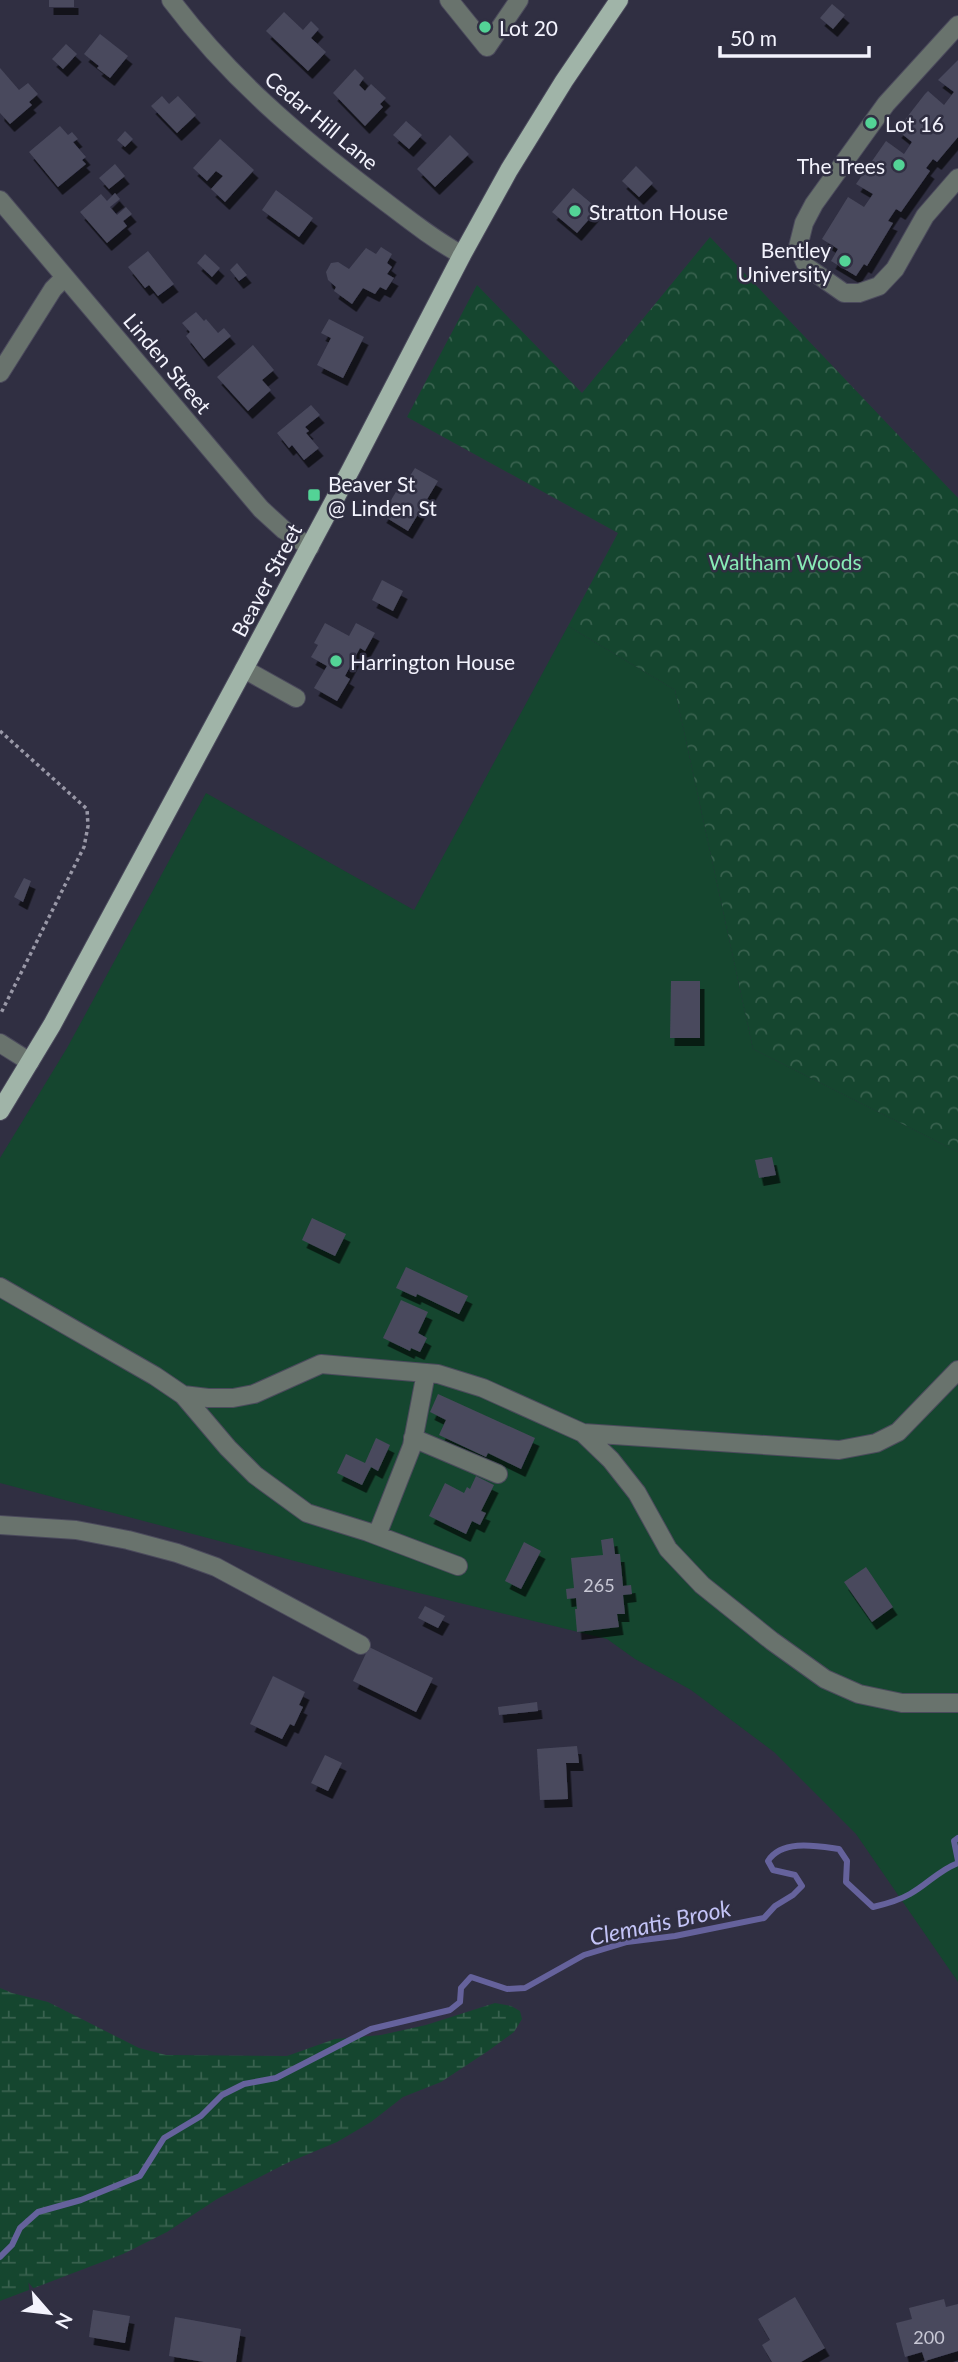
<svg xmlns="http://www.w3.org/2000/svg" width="958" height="2362" viewBox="0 0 958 2362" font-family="Lato,sans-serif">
	<defs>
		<pattern id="forest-crowns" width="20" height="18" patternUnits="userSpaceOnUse" patternTransform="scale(1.75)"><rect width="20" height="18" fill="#15462f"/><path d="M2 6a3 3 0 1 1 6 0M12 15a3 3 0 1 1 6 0" fill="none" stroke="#38614e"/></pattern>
		<pattern id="wetland-marsh" width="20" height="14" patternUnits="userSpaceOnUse" patternTransform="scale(1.75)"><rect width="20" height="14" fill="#15462f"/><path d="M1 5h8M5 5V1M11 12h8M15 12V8" fill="none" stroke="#38614e"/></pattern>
		<filter id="shadow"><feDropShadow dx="4.5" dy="8" stdDeviation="0" flood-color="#0009"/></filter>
	</defs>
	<rect width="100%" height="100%" fill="#302f42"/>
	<!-- forest -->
	<path fill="url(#forest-crowns)" d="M710 237 958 498V1152L753 1049 675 690 568 626 618 533 407 417 477 285 582 393Z"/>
	<!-- wetland -->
	<path fill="url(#wetland-marsh)" d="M0 1988 12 1993 48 2002 139 2048 166 2055 287 2056 335 2039 381 2035 426 2025 495 2003 511 2006 520 2011 522 2019 514 2032 488 2051 441 2082 403 2097 371 2122 337 2142 287 2163 217 2199 167 2232 123 2254 0 2301Z"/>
	<!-- park -->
	<path fill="#15462f" d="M568 626 675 690 753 1049 958 1152V1982L856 1834 774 1752 691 1690 635 1659 607 1639 382 1584 0 1483V1158L67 1048 206 793 414 910Z"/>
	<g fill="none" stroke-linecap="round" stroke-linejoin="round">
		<!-- stream -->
		<path stroke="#65629c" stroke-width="6" d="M958 1838 954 1841 958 1861
			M0 2257 12 2245 20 2228 38 2212 81 2200 140 2176 164 2138 201 2116 222 2095 244 2084 276 2078 371 2029 450 2010 460 2002 461 1988 471 1977 507 1989 525 1988 584 1955 627 1942 675 1936 764 1918 775 1906 793 1895 802 1886 795 1875 773 1870 768 1861C782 1839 817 1846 839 1849L847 1861 846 1882 873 1907C886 1904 898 1901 910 1894 928 1884 939 1870 958 1863"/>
	</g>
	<!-- building -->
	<path fill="#49495d" filter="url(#shadow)" d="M49 0H74V7H49Z
		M832 4 845 15 833 29 820 18Z
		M284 12 303 30 311 21 319 29 311 38 326 52 308 71 266 31Z
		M100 34 128 56 110 78 97 68 99 66 84 54Z
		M66 44 77 54 63 69 52 59Z
		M958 60V137L937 162 933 159 926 168 930 171 901 212 896 209 888 221 893 223 867 266 864 264 856 276 831 261 838 249 822 239 848 197 864 207 873 194 856 184 886 141 904 154 912 142 897 130 925 94 928 91 944 105 954 92 938 80Z
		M0 68 19 90 28 83 38 94 29 102 32 105 10 124 0 113Z
		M355 69 364 78 359 85 365 91 371 84 386 98 380 104 383 107 365 126 333 93Z
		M162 96 169 104 178 96 196 115 177 133 151 106Z
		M406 121 422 135 409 149 393 135Z
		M60 126 68 135 72 132 78 139 73 142 86 157 82 160 86 164 58 187 29 152Z
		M125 131 133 139 125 147 117 140Z
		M450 135 469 154 435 187 417 169Z
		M220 139 254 170 225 202 211 189 223 176 216 171 207 181 193 168Z
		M115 164 125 176 109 189 99 178Z
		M636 166 653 183 639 197 622 181Z
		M573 188 598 209 577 233 552 212Z
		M276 190 313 218 299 237 262 210Z
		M115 193 120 199 110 207 117 215 126 207 132 214 123 221 127 226 107 243 80 212 101 194 107 201Z
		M381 247 392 254 387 263 392 267 387 274 394 278 386 290 380 287 375 294 363 288 352 304 334 291 336 287 328 280 326 272 331 263 338 262 349 269 366 248 376 254Z
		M148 251 174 284 158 296 149 285 145 288 128 267Z
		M205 254 220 268 212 277 197 263Z
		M237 263 247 275 239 281 230 270Z
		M196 312 204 321 206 319 218 333 224 328 231 336 204 359 186 336 190 332 182 323Z
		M329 319 364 337 343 378 317 365 331 338 321 333Z
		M253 345 274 370 262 380 271 390 248 411 217 377Z
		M311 405 320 415 305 427 309 431 306 433 319 448 304 460 292 445 289 448 277 433Z
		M415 468 438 481 408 531 382 515 405 477 408 479Z
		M382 580 403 591 393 611 372 600Z
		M325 623 349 636 356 623 375 633 365 651 360 648 345 676 350 679 337 701 314 688 327 666 311 657 318 645 314 643Z
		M24 878 31 881 23 902 14 897Z
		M671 981H700V1038H670Z
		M772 1157 776 1175 759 1178 755 1160Z
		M312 1218 346 1234 335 1256 302 1240Z
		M406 1267 468 1296 459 1314 417 1294 416 1297 396 1288Z
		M401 1300 428 1312 418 1333 427 1338 420 1352 411 1348 410 1351 383 1338Z
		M438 1394 535 1438 521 1469 488 1453 486 1457 439 1435 446 1420 430 1412Z
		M376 1438 390 1445 378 1471 371 1467 362 1485 337 1473 346 1454 365 1463Z
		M476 1476 494 1485 481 1511 486 1513 480 1525 472 1521 466 1534 429 1516 445 1483 464 1493 467 1487 470 1489Z
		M613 1538 615 1554H620L623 1586 631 1585 632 1594 623 1595 625 1614H617L619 1627 577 1632 575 1609H577L576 1598 567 1599 566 1589 574 1588 571 1558 603 1555 601 1540Z
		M524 1542 541 1551 521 1589 505 1581Z
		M866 1567 893 1607 872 1622 844 1582Z
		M425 1606 445 1616 438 1628 418 1618Z
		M369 1647 433 1678 416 1712 353 1681Z
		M273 1676 305 1692 299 1705 303 1707 294 1726 290 1724 282 1739 250 1724Z
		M537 1702 538 1711 499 1715 498 1707Z
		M577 1746 579 1763H566L568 1799 540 1800 537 1749Z
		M325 1755 342 1763 328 1791 311 1783Z
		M795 2297 825 2348 801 2362H772L762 2345 770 2340 758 2319Z
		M944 2299 946 2307 958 2304V2351L925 2361 922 2352 905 2357 896 2323 912 2319 909 2308Z
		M93 2310 130 2316 125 2343 89 2337Z
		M175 2317 241 2329 236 2362H204L169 2356Z"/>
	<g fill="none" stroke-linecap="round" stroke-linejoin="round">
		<!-- minor casing -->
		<g stroke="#4b4a5c" stroke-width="20">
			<path id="minor" d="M171 0C228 76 299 137 375 194 403 215 431 238 462 255
				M449 0 487 47 519 0
				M958 25 886 104 814 204 804 223 798 247 807 267 844 293H859L879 286 895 269 925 216 958 178
				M0 200 261 509 284 530 310 547
				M0 373 53 289 65 277
				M244 669 296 698
				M0 1043 30 1062
				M0 1287 155 1376 183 1395 228 1448 255 1475 307 1513 368 1532 458 1566
				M183 1395 208 1398H233L254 1394 321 1364 438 1374 483 1388 583 1433 611 1460 637 1493 668 1549 702 1585 772 1641 825 1679 859 1694 902 1703H958
				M583 1433 839 1450 876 1443 898 1432 958 1370
				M413 1438 498 1474
				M0 1525 76 1530 128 1540 177 1553 216 1567 361 1645
				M377 1535 412 1446 426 1373"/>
		</g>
		<!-- major casing -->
		<g stroke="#4b4a5c" stroke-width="20">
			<path id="major" d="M0 1111 52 1025 244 669 351 469 462 255 509 170 564 81 619 0"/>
		</g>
		<!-- path -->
		<path stroke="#9998a7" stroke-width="3.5" stroke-dasharray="3.5 3.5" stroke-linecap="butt" d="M0 731 87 809 88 826 84 847 0 1015"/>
		<!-- minor -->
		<use href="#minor" stroke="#69736d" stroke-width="18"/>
		<!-- major -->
		<use href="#major" stroke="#a0b4a8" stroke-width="18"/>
	</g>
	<!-- markers -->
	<g fill="#53d396" stroke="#302f42" stroke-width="2.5">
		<circle cx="485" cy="27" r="7"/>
		<circle cx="871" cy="123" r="7"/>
		<circle cx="899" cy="165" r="7"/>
		<circle cx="575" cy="211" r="7"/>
		<circle cx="845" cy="261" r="7"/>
		<rect x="307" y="488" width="14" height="14" rx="3.5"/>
		<circle cx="336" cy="661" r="7"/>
	</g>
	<g text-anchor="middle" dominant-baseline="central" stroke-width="5" stroke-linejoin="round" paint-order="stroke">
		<!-- number labels -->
		<g font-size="18" fill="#c8c8d5">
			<text x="599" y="1585">265</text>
			<text x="929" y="2337">200</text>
		</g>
		<!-- poi labels -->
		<g font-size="21" fill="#f3f3fd" stroke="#302f42" text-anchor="start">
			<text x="499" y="27">Lot 20</text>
			<text x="885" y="123">Lot 16</text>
			<text x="885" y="165" text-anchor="end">The Trees</text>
			<text x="589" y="211">Stratton House</text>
			<text x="831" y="249" text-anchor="end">Bentley<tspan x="831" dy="24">University</tspan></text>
			<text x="328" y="483">Beaver St<tspan x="328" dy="24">@ Linden St</tspan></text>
			<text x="350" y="661">Harrington House</text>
		</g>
		<!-- street labels -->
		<g font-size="21" fill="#f3f3fd" stroke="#302f42">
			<text transform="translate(322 120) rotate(40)">Cedar Hill Lane</text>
			<text transform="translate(168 363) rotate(50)">Linden Street</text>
			<text transform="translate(266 580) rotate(-62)">Beaver Street</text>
		</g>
		<!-- park labels -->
		<g font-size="21" fill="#88ebb6" stroke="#302f42">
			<text x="785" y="561">Waltham Woods</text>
		</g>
		<!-- water labels -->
		<g font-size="23" font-style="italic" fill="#c3c3f6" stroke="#302f42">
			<text transform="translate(660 1922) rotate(-12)">Clematis Brook</text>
		</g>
	</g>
	<!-- north arrow -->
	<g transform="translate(49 2313) rotate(118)" stroke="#302f42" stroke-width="5" paint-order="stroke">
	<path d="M0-5L12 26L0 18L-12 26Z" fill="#f3f3fd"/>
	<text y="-10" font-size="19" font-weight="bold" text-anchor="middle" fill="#f3f3fd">N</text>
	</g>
	<!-- scale -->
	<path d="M720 46v10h149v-10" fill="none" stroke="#f3f3fd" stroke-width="3.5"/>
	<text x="730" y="46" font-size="21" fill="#f3f3fd" stroke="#302f42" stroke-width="5" paint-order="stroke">50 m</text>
</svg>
